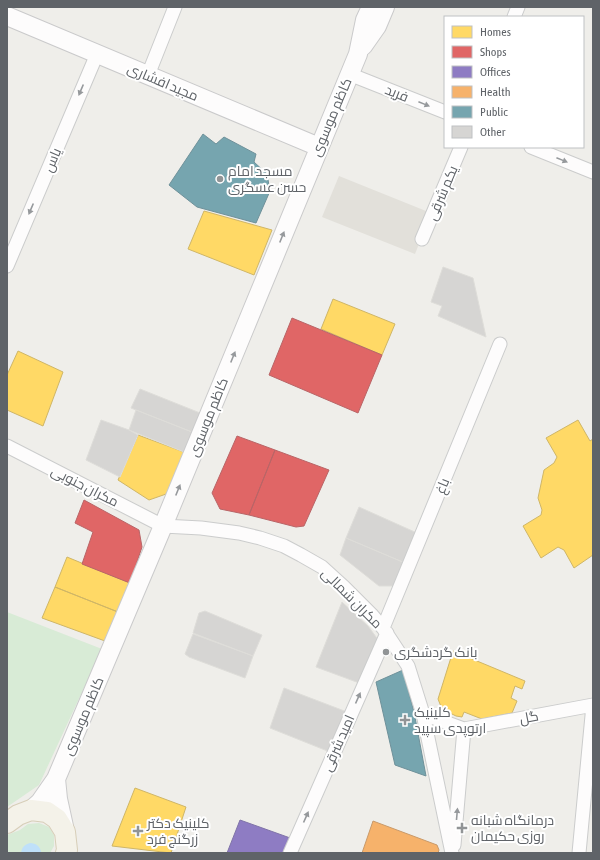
<svg xmlns="http://www.w3.org/2000/svg" width="600" height="860" viewBox="0 0 600 860" font-family="'Asap Condensed',Cairo,sans-serif">
	<rect width="100%" height="100%" fill="#efeeea"/>
	<!-- education -->
	<path fill="#e2e0da" d="M339 176 431 213 415 254 322 217Z"/>
	<!-- green -->
	<path fill="#d8ebd6" d="M7 612 102 649 39 785 7 807Z
		M39 823 49 827 54 835V846L50 853H7V835L20 830 28 824Z"/>
	<!-- water -->
	<path fill="#bfe0f9" d="M30 843C36 843 41 847 41 853H21C22 847 24 845 30 843Z"/>
	<!-- homes -->
	<path fill="#ffd966" stroke="#cfb667" d="M204 211 272 230 254 275 188 249Z
		M333 299 395 324 382 355 321 329Z
		M18 351 63 372 43 426 7 410V375Z
		M578 420 590 441 593 439V555L574 568 564 550 558 547 541 558 523 526 541 515 542 510 538 498 544 470 554 463 557 457 546 438Z
		M138 435 184 452 169 493 149 500 118 480Z
		M67 557 130 583 118 612 55 587Z
		M55 587 118 612 105 641 42 618Z
		M453 651 525 681 522 689 515 686 511 698 517 701 512 713 482 719 464 712 462 717 456 716 442 709 438 699Z
		M135 788 186 807 171 853 112 846Z"/>
	<!-- shops -->
	<path fill="#e06666" stroke="#b96567" d="M292 318 382 355 358 413 269 375Z
		M237 436 275 450 249 515 220 509 212 493Z
		M275 450 329 470 304 526 296 527 249 515Z
		M84 500 139 530 142 547 130 583 82 564 93 532 75 523Z"/>
	<!-- offices -->
	<path fill="#8e7cc3" stroke="#8074a8" d="M240 820 293 839 287 853H227Z"/>
	<!-- health -->
	<path fill="#f6b26b" stroke="#c99a6a" d="M373 821 437 845 439 850 438 853H362Z"/>
	<!-- public -->
	<path fill="#76a5af" stroke="#6f919a" d="M203 134 216 144 224 137 256 154 254 162 267 174 270 191 256 223 197 207 169 185Z
		M403 670 414 712 426 776 395 765 376 682Z"/>
	<!-- building -->
	<path fill="#d6d5d3" stroke="#deddd9" d="M443 267 473 278 486 337 438 316 442 306 431 302Z
		M140 389 200 413 192 432 131 408Z
		M136 410 192 432 184 452 129 430Z
		M101 420 129 430 138 435 120 477 86 460Z
		M359 507 417 533 405 563 346 538Z
		M346 538 405 563 395 586H379L340 555Z
		M342 602 368 626 379 641 362 684 316 667Z
		M205 611 262 635 253 656 193 633 199 613Z
		M193 634 253 656 245 678 189 657 185 654Z
		M284 688 347 712 330 752 270 728Z"/>
	<g fill="none" stroke-linecap="round" stroke-linejoin="round">
		<!-- minor casing -->
		<g stroke="#cbcccc" stroke-width="15">
			<path id="minor" d="M514 17 518 7
				M349 74 445 112
				M148 75 175 7
				M531 147 593 172
				M422 239 461 147
				M7 266 97 54
				M7 446 163 526 201 528 239 533 260 538 284 546 301 555 322 567 344 587 371 614 383 628 408 666 423 714 452 853
				M383 628 500 344
				M423 714 464 729
				M464 729 593 705 579 853
				M454 845 464 729
				M290 853 387 633"/>
		</g>
		<!-- secondary casing -->
		<g stroke="#cacacb" stroke-width="20">
			<path id="secondary" d="M7 16 319 147
				M363 46 377 26 385 7
				M56 779 58 799 65 831
				M31 810 40 802 56 779 163 526 358 54 365 20 371 7"/>
		</g>
		<!-- primary casing -->
		<g stroke="#d7ceb8" stroke-width="22">
			<path id="primary" d="M7 823 18 815 31 810 47 812 57 819 65 832 67 850 66 853"/>
		</g>
		<!-- minor -->
		<use href="#minor" stroke="#fdfcfc" stroke-width="13"/>
		<!-- secondary -->
		<use href="#secondary" stroke="#fdfcfc" stroke-width="18"/>
		<!-- primary -->
		<use href="#primary" stroke="#f4f2e9" stroke-width="20"/>
	</g>
	<!-- one-way arrows -->
	<defs><path id="oneway-solid" d="M-6-.8H1V-3.2L6.5 0L1 3.2V.8H-6Z"/></defs>
	<g fill="#96999c">
		<use href="#oneway-solid" transform="translate(81 90) rotate(113)"/>
		<use href="#oneway-solid" transform="translate(424 104) rotate(22)"/>
		<use href="#oneway-solid" transform="translate(562 160) rotate(22)"/>
		<use href="#oneway-solid" transform="translate(31 209) rotate(113)"/>
		<use href="#oneway-solid" transform="translate(282 237) rotate(-68)"/>
		<use href="#oneway-solid" transform="translate(233 357) rotate(-68)"/>
		<use href="#oneway-solid" transform="translate(178 490) rotate(-68)"/>
		<use href="#oneway-solid" transform="translate(358 698) rotate(-66)"/>
		<use href="#oneway-solid" transform="translate(457 814) rotate(-85)"/>
		<use href="#oneway-solid" transform="translate(306 817) rotate(-66)"/>
	</g>
	<!-- markers -->
	<g fill="#919496" stroke="#fff" stroke-width="1.5">
		<circle cx="220" cy="179" r="4"/>
		<circle cx="386" cy="652" r="4"/>
		<path d="M403 714h4v4h4v4h-4v4h-4v-4h-4v-4h4z"/>
		<path d="M460 822h4v4h4v4h-4v4h-4v-4h-4v-4h4z"/>
		<path d="M136 825h4v4h4v4h-4v4h-4v-4h-4v-4h4z"/>
	</g>
	<g text-anchor="middle" dominant-baseline="central" stroke-width="4" stroke-linejoin="round" paint-order="stroke">
		<!-- street labels -->
		<g font-size="14" fill="#5f6368" stroke="#fff">
			<text transform="translate(163 82) rotate(23)">مجید افشاری</text>
			<text transform="translate(397 93) rotate(22)">فرید</text>
			<text transform="translate(331 117) rotate(-67)">کاظم موسوی</text>
			<text transform="translate(52 160) rotate(-67)">یاس</text>
			<text transform="translate(442 193) rotate(-67)">یکم شرقی</text>
			<text transform="translate(208 417) rotate(-68)">کاظم موسوی</text>
			<text transform="translate(85 486) rotate(27)">مکران جنوبی</text>
			<text transform="translate(442 486) rotate(-68)">باغ</text>
			<text transform="translate(352 598) rotate(45)">مکران شمالی</text>
			<text transform="translate(83 716) rotate(-67)">کاظم موسوی</text>
			<text transform="translate(529 717) rotate(-11)">گل</text>
			<text transform="translate(338 743) rotate(-66)">امید شرقی</text>
		</g>
		<!-- poi labels -->
		<g font-size="14" fill="#5f6368" stroke="#fff" text-anchor="start">
			<text x="228" y="171">مسجد امام<tspan x="228" dy="16">حسن عسگری</tspan></text>
			<text x="394" y="652">بانک گردشگری</text>
			<text x="414" y="712">کلینیک<tspan x="414" dy="16">ارتوپدی سپید</tspan></text>
			<text x="471" y="820">درمانگاه شبانه<tspan x="471" dy="16">روزی حکیمان</tspan></text>
			<text x="147" y="823">کلینیک دکتر<tspan x="147" dy="16">زرگنج فرد</tspan></text>
		</g>
	</g>
	<!-- border -->
	<rect width="600" height="860" fill="none" stroke="#5f6368" stroke-width="16"/>
	<!-- legend -->
	<rect x="444" y="16" width="140" height="132" fill="#ffffff" stroke="#bfc1c3"/>
	<rect x="452" y="26" width="20" height="12" fill="#ffd966" stroke="#bfc1c3"/>
	<text x="480" y="36" font-size="12" fill="#5f6368">Homes</text>
	<rect x="452" y="46" width="20" height="12" fill="#e06666" stroke="#bfc1c3"/>
	<text x="480" y="56" font-size="12" fill="#5f6368">Shops</text>
	<rect x="452" y="66" width="20" height="12" fill="#8e7cc3" stroke="#bfc1c3"/>
	<text x="480" y="76" font-size="12" fill="#5f6368">Offices</text>
	<rect x="452" y="86" width="20" height="12" fill="#f6b26b" stroke="#bfc1c3"/>
	<text x="480" y="96" font-size="12" fill="#5f6368">Health</text>
	<rect x="452" y="106" width="20" height="12" fill="#76a5af" stroke="#bfc1c3"/>
	<text x="480" y="116" font-size="12" fill="#5f6368">Public</text>
	<rect x="452" y="126" width="20" height="12" fill="#d6d5d3" stroke="#bfc1c3"/>
	<text x="480" y="136" font-size="12" fill="#5f6368">Other</text>
</svg>
